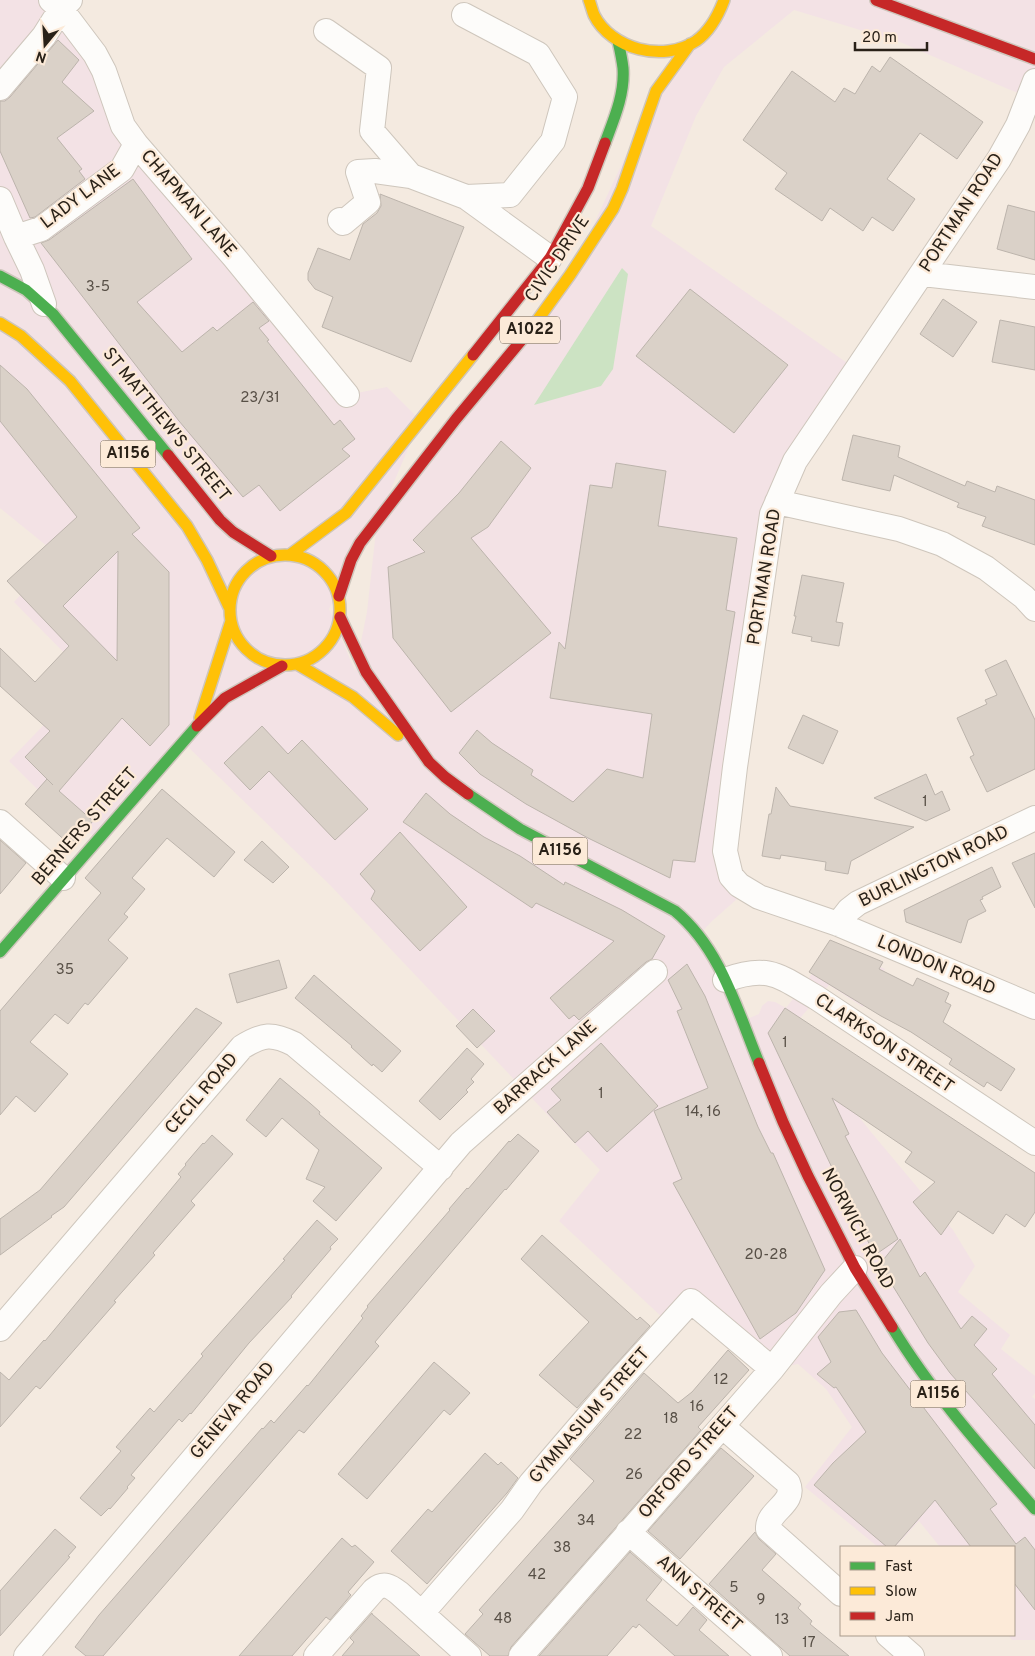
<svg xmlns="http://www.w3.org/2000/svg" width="1035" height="1656" viewBox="0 0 1035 1656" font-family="Overpass,sans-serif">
	<rect width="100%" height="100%" fill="#f4eae0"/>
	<!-- commercial -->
	<path fill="#f3e2e5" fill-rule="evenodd" d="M0 0H70L116 108 347 395 387 387 420 420 379 518 570 275 656 91 722 0H1035V81L1029 97 1008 89 900 42 794 10 724 67 696 116 651 226 853 367 777 502 725 851 746 891 711 922 700 934 742 1021 759 1014 762 1006 768 1001 775 1002 786 1008 834 945 885 969 863 1007 829 985 801 1017 788 1037 824 1073 871 1132 953 1230 975 1266 958 1292 1010 1335 1001 1349 1035 1376V1393L1032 1397 1035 1399V1640H1012L1008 1635H1014V1547H940L919 1521 895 1547H878L805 1487 852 1427 826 1389 798 1364 772 1369 692 1294 664 1319 559 1221 600 1170 330 885 183 742 104 845 36 788 9 761 89 678 14 602 58 555 0 508ZM377 522 367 612 355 671 329 609Z"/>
	<!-- green -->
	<path fill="#cce3c3" d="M622 268 628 274 613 369 601 386 534 405Z"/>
	<!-- building -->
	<path fill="#dad1c8" stroke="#bcb4ac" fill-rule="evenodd" d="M58 40 79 60 62 82 94 111 57 138 82 169 79 171 85 179 35 217 30 218 0 151V101H5L10 97Z
		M890 57 983 122 957 159 920 133 887 179 915 199 893 231 872 217 863 231 830 208 822 221 775 189 787 173 743 140 792 71 835 102 844 88 855 94 872 66 880 72Z
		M133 179 192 259 137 302 182 352 213 327 217 331 253 302 269 321 259 328 269 340 267 341 334 425 340 420 355 439 342 449 350 456 280 511 259 485 243 497 179 421 41 243 49 240Z
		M380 194 464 227 411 362 322 327 333 297 315 289 308 280V273L318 248 350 260 363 224 377 213 381 206Z
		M1008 205 1035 212V260L997 249Z
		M690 289 788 365 734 433 636 356Z
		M943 299 977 322 953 357 920 334Z
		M1000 320 1035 327V370L992 362Z
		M0 365 27 389 140 528 132 534 169 572V725L150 746 122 718 59 791 93 821 71 846 25 804 47 779 53 785 25 757 50 731 0 686V648L35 682 69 646 7 581 77 517 0 421ZM118 551 117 661 63 606Z
		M853 435 900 446 898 457 965 486 967 481 995 492 997 486 1035 500V545L982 526 986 517 957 507 959 503 894 475 890 491 842 480Z
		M501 441 531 468 488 527 471 538 551 633 451 712 393 638 388 567 425 552 413 540 459 493Z
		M616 463 666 471 658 526 737 538 726 610 735 612 695 862 673 860 670 878 588 838 526 804 480 774 459 753 477 730 492 743 533 770 531 775 573 802 607 769 643 778 652 714 550 698 559 642 565 649 590 485 612 488Z
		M802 575 844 583 836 622 843 623 839 646 811 641 812 637 792 633 796 616H794Z
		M1006 660 1035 720V769L987 792 970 757 974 755 957 718 987 704 985 700 997 695 985 670Z
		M803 715 838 731 823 764 788 748Z
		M262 726 288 754 302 740 368 809 335 840 269 771 250 790 224 763Z
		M926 774 935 795 942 791 950 810 926 821 874 798Z
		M776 787 790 806 914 827 851 861 848 874 825 870 826 862 781 855 780 859 762 856 769 814H771Z
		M162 789 235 852 214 877 167 838 132 878 145 889 124 914 128 917 108 940 128 958 88 1005 85 1003 68 1024 55 1014 30 1042 68 1074 35 1112 16 1096 0 1115V1011L101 893 85 878Z
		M426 793 450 814 484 837 520 856 564 885 565 882 622 910 665 936 652 959 646 962 579 1020 574 1015 569 1019 550 998 614 941 536 903 532 908 403 822Z
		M400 832 467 907 420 951 371 899 375 891 360 874Z
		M0 840 26 863 0 894Z
		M262 841 289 867 273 883 244 860Z
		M1035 853V908L1012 863Z
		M992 867 1001 887 982 897 983 899 980 900 986 911 968 920 961 943 906 922 904 910Z
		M830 940 883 962 879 969 913 986 917 978 949 993 945 1002 951 1005 943 1022 1015 1069 1001 1091 987 1082 984 1087 949 1064 952 1059 911 1032 881 1016 809 972Z
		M279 960 287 988 237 1003 229 974Z
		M687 964 705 996 758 1127 771 1153H773L825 1270 796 1313 760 1339 673 1183 682 1179 654 1111 708 1088 677 1011 682 1009 668 980Z
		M314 975 401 1051 382 1072 373 1064 372 1066 351 1047 352 1046 295 998Z
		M196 1008 222 1023 64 1207 51 1216 52 1217 0 1255V1219L40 1190Z
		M785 1008 1035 1173V1212L1025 1227 1006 1214 993 1234 958 1211 941 1235 913 1202 935 1182 905 1162 912 1152 832 1098 849 1134 845 1136 898 1239 875 1255 855 1216 768 1033Z
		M473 1009 495 1031 477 1048 456 1026Z
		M601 1043 658 1106 607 1152 588 1131 575 1143 547 1112 561 1100 551 1089Z
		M467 1048 484 1064 471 1079 474 1082 466 1090 468 1092 440 1120 419 1101Z
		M280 1078 311 1104 320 1112 319 1114 382 1168 336 1221 313 1201 325 1187 306 1179 319 1150 282 1118 266 1137 246 1120Z
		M518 1134 539 1151 506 1190 505 1189 375 1342 379 1346 304 1433 299 1430 103 1656H86L75 1647 99 1615 262 1428 263 1429 271 1420 274 1423 307 1385 308 1386 363 1318 361 1316 368 1307 367 1306 450 1210 449 1209 467 1188 468 1189 509 1141 510 1142Z
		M212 1135 233 1154 191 1201 195 1205 153 1253 155 1255 114 1301 116 1302 40 1389 36 1386 0 1427V1372L9 1380 44 1340 45 1341 181 1177 178 1174 186 1165 185 1164 203 1143 204 1144Z
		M317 1220 338 1239 330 1247 331 1249 291 1296 292 1297 249 1343 191 1414 190 1413 182 1422 179 1419 131 1475 135 1478 127 1487 128 1488 110 1509 109 1508 101 1516 80 1498 121 1451 116 1447 150 1408 154 1412 203 1356 201 1354 285 1260 283 1259Z
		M542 1235 637 1320 640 1317 650 1326 577 1408 539 1375 589 1322 521 1259Z
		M900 1239 920 1277 925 1272 961 1329 972 1316 987 1329 974 1345 997 1369 992 1374 1035 1425V1469L950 1373 928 1343 891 1283 880 1264Z
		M856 1310 882 1353 997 1504 990 1509 1016 1544 1025 1537 1035 1550V1610L1014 1583V1547H971L935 1500 894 1547H887L814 1485 833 1463 866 1432 836 1387 834 1388 817 1374 831 1362 818 1337 839 1312Z
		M728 1350 749 1370 698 1427 701 1430 511 1647 508 1656H490L465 1634 483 1614 479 1610 594 1481 570 1459 644 1373 678 1403 692 1392Z
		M434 1362 470 1393 450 1415 444 1410 367 1499 338 1474Z
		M721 1448 754 1476 680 1559 648 1531Z
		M485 1453 498 1465 501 1462 518 1478 507 1493 427 1584 391 1551 428 1509 432 1512Z
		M55 1529 76 1547 68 1556 70 1557 0 1636V1591Z
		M755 1532 759 1539 776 1554 762 1570 801 1604 798 1608 812 1621 810 1624 849 1656H790L709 1584Z
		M342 1538 352 1547 355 1545 374 1562 348 1592 351 1595 330 1620 326 1617 292 1656H239Z
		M630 1552 662 1580 646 1600 677 1626 693 1607 707 1620 699 1630 729 1656H675L639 1624 636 1628 633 1626 607 1656H539Z
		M372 1613V1614L420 1656H342L354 1642 350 1638Z"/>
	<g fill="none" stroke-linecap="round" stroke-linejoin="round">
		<!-- street casing -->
		<g stroke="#cec6bc" stroke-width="26">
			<path id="street" d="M51 0 61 9 95 54 104 71 123 126 136 144 234 257 347 395
				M326 31 379 68 372 131 411 176 466 197 510 195 553 141 565 97 538 54 464 15
				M1035 81 1018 125 999 159 795 461 772 514 735 767 725 851 731 876 739 885 759 897 838 924 1035 1007
				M0 88 44 36 61 9 70 0
				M466 197 550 258
				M0 199 16 237 32 270 44 304
				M340 220 343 223 368 202 358 172 375 171 411 176
				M16 237 41 229 122 169 136 144
				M923 274 1035 287
				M777 502 899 529 942 544 986 568 1024 597 1035 609
				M0 822 63 878
				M838 924 849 910 858 903 1035 818
				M725 980C769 964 779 976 817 998L1035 1143
				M0 1329 242 1047C263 1034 272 1033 294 1044L441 1168
				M722 1426 788 1483C797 1504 767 1510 768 1529L841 1594
				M628 1532 770 1656
				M422 1613 512 1510 531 1483 622 1377 691 1301 772 1369
				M888 1635 912 1656
				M26 1656 461 1143 655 972
				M316 1656 374 1590C384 1582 390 1586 399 1593L469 1656
				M521 1656 772 1369 831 1294 855 1268"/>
		</g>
		<!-- fast casing -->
		<g stroke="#cec6bc" stroke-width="14">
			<path id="fast" d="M605 143C614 119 625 94 623 68 622 59 620 50 618 41
				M0 276 26 290 53 314 168 455
				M468 794 520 829 675 911C721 949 737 1010 759 1063
				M0 952 197 726
				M892 1327C932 1393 984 1451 1035 1509"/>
		</g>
		<!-- slow casing -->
		<g stroke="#cec6bc" stroke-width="14">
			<path id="slow" d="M589 0C591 5 592 10 594 15 611 49 663 63 696 41 710 31 718 16 724 0
				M0 323 21 336 70 381 187 526 207 560 229 607
				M534 325 570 275 613 209 622 189 656 91 690 44
				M291 554 346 513 473 355
				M230 610a55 55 0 1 1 110 0a55 55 0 1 1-110 0Z
				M297 664 353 697 398 735
				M200 718 231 621"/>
		</g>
		<!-- jam casing -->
		<g stroke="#cec6bc" stroke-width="14">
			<path id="jam" d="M876 0 1035 59
				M473 355 550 258 588 188 605 143
				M168 455 220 520 233 532 271 556
				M339 596 351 560 360 543 456 419 534 325
				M340 617 366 672 429 762 445 777 468 794
				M197 726 225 698 282 666
				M759 1063 783 1122 808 1176 855 1268 892 1327"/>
		</g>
		<!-- street -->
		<use href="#street" stroke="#fdfcfa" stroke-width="24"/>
		<!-- fast -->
		<use href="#fast" stroke="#4caf50" stroke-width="11"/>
		<!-- slow -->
		<use href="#slow" stroke="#ffc107" stroke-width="11"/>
		<!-- jam -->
		<use href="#jam" stroke="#c62828" stroke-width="11"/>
	</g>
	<g text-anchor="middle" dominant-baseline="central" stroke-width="4.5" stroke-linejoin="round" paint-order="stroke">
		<!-- number labels -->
		<g font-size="15" fill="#585047">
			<text x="98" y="287">3-5</text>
			<text x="260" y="398">23/31</text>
			<text x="925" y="802">1</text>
			<text x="65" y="970">35</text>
			<text x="785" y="1043">1</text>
			<text x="601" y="1094">1</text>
			<text x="703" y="1112">14, 16</text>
			<text x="766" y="1255">20-28</text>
			<text x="721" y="1380">12</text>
			<text x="697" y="1407">16</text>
			<text x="671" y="1419">18</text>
			<text x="633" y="1435">22</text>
			<text x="634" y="1475">26</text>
			<text x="586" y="1521">34</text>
			<text x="562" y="1548">38</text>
			<text x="537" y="1575">42</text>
			<text x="734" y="1588">5</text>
			<text x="761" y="1600">9</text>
			<text x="503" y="1619">48</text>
			<text x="782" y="1620">13</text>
			<text x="809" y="1643">17</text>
		</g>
		<!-- shield labels -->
		<g fill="#fcead8" stroke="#685d52" stroke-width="1">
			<rect x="500" y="316.5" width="60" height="27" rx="4"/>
			<rect x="100.5" y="440.5" width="55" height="27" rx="4"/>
			<rect x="532.5" y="837.5" width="55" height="27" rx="4"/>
			<rect x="910.5" y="1380.5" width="55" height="27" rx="4"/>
		</g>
		<g font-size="16" font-weight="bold" fill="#292118">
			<text x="530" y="330">A1022</text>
			<text x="128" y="454">A1156</text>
			<text x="560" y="851">A1156</text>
			<text x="938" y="1394">A1156</text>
		</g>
		<!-- street labels -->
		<g font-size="18" fill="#292118" stroke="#fcead8">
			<text transform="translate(81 197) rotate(-37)">LADY LANE</text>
			<text transform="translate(188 204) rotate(49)">CHAPMAN LANE</text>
			<text transform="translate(962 213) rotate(-57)">PORTMAN ROAD</text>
			<text transform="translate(558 259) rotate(-56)">CIVIC DRIVE</text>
			<text transform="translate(166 425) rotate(51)">ST MATTHEW'S STREET</text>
			<text transform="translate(765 577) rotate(-81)">PORTMAN ROAD</text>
			<text transform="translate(85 827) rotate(-49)">BERNERS STREET</text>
			<text transform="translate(934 867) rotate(-26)">BURLINGTON ROAD</text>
			<text transform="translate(936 966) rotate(23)">LONDON ROAD</text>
			<text transform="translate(884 1044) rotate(34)">CLARKSON STREET</text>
			<text transform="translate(546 1068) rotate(-42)">BARRACK LANE</text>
			<text transform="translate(202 1094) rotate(-49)">CECIL ROAD</text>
			<text transform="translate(857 1229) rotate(62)">NORWICH ROAD</text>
			<text transform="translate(233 1411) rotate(-50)">GENEVA ROAD</text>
			<text transform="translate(590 1416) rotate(-49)">GYMNASIUM STREET</text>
			<text transform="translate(689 1463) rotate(-49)">ORFORD STREET</text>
			<text transform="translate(699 1594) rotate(41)">ANN STREET</text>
		</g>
	</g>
	<!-- legend -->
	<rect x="840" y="1546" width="175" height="90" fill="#fcead8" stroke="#a89a8b"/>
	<rect x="850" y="1562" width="25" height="8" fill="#4caf50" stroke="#a89a8b"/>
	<text x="885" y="1571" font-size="15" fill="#292118">Fast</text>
	<rect x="850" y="1587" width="25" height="8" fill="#ffc107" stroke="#a89a8b"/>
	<text x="885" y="1596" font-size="15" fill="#292118">Slow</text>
	<rect x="850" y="1612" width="25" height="8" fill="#c62828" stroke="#a89a8b"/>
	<text x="885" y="1621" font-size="15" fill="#292118">Jam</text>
	<!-- north arrow -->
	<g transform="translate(45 45) rotate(198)" stroke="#fcead8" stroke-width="4" paint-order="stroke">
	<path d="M0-4L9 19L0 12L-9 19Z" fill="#292118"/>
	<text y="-8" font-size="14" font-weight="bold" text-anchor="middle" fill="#292118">N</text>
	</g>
	<!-- scale -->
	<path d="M855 42v8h72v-8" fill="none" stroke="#292118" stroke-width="2.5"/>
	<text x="862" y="42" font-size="15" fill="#292118" stroke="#fcead8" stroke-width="4" paint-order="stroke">20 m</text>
</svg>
